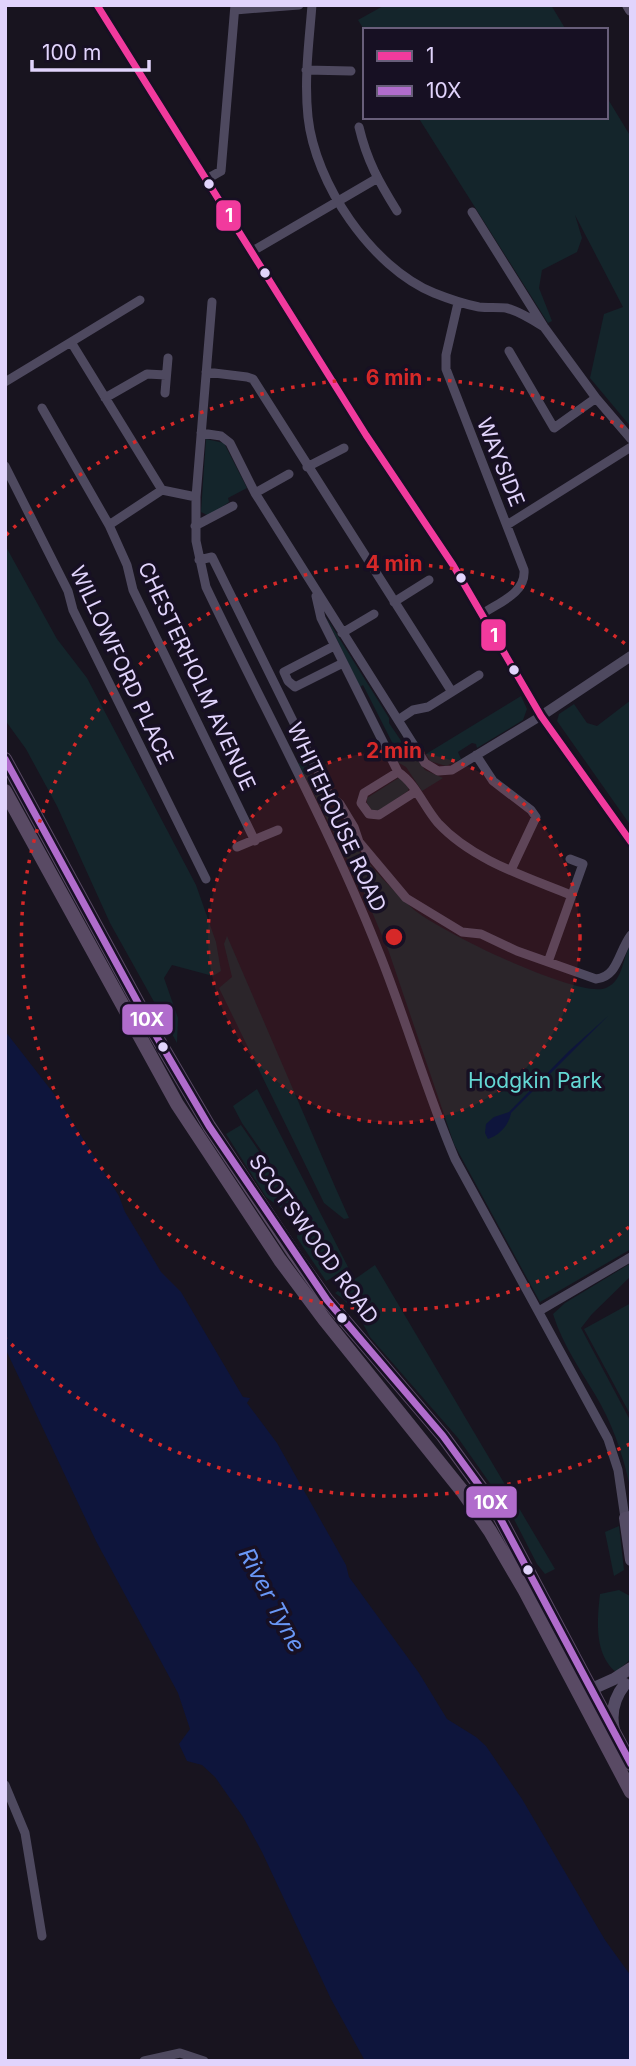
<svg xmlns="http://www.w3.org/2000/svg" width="636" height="2066" viewBox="0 0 636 2066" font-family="Inter,sans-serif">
	<rect width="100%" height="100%" fill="#18141f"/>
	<!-- green -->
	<path fill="#14252b" d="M385 5H551L566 30 365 31 358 20Z
		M606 96 631 137V427L590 378 604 314 623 307 575 215 582 238 577 252 542 270 539 288 552 321 548 323 418 117H606Z
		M206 439 224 443 247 488 228 498 229 502 209 516 201 512Z
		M5 545 57 639 87 678 196 885 216 942 221 971 213 976 172 965 164 978 178 1018 177 1043 110 923 57 806 26 749 5 720Z
		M326 617 389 718V723L408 751 411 750 425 770 443 778 422 791 406 767 399 763 396 759 399 756 363 685 360 687Z
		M521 696 527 709 523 720 477 748 476 744 472 743 458 752 461 759 446 766 430 761 426 754Z
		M631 700V826L557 721 559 714 574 704 587 723 597 726Z
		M298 763 307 765 331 809 334 808C341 820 347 833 355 845 367 864 395 892 412 908 434 929 580 1000 606 988 624 980 622 958 631 943V1249L540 1302 454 1144 389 952 361 886Z
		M400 777 409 787 408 791 377 812H373L367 803V798Z
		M227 936 336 1189 349 1218 344 1219 324 1203 219 988 232 977 224 944Z
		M257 1089 349 1269 326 1281 297 1238 300 1206 242 1123 233 1106Z
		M241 1125 296 1205 289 1203 281 1208 266 1197 226 1134Z
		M631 1263V1276L592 1314 581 1328 631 1422V1492C625 1462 616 1433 601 1405 585 1376 563 1347 553 1314L565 1303Z
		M375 1265 555 1569 545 1574 537 1564 498 1488 494 1489 458 1438 370 1337C362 1320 351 1304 335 1293Z
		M631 1303V1416L584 1329Z
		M619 1526 624 1570 614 1576 605 1532Z
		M619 1590 630 1596 631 1659 616 1672C594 1654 597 1620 600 1594Z"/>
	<!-- water -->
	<path fill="#0e153c" d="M608 1016 511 1113C509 1125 499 1136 488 1139L485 1133 486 1124 494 1117 509 1112 569 1051Z
		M5 1031 58 1099 119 1196 125 1212 161 1272 181 1292 243 1397 250 1398 247 1403 277 1443 346 1565 349 1577 419 1673 447 1719 476 1737 486 1746 522 1799 605 1940 631 1976V2061H365L331 1999 262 1852 243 1817 215 1777 202 1765 187 1761 179 1744 190 1729 178 1693 96 1541 5 1348Z"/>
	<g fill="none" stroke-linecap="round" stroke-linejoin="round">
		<!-- minor -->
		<path stroke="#4e495f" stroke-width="9" d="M312 5C309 43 304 79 308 117 315 183 371 267 434 293 449 299 463 304 479 307 488 308 498 307 506 308 519 311 533 320 544 327
			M235 10 299 5
			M306 70 351 71
			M359 127C367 161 379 182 397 211
			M205 180 221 171 235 5
			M472 212 544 327 596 398 631 439
			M251 252 376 179
			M140 300 71 342 162 490
			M212 302 196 497V541L206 587C263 707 329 826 378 950 406 1019 426 1091 455 1159L608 1439 618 1470 625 1518
			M458 303 446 355V369L524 570C526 593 500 602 482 614
			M509 351 554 428 596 398
			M206 372 247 377 253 379 452 692
			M5 382 71 342
			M165 393 168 358
			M105 398 147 374 166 375
			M42 408 109 525 162 490 196 497
			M201 433 221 436 230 443 255 493 425 763 438 771 452 770 541 716
			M5 466 68 591 73 610 206 879
			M307 467 344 448
			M255 493 289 474
			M109 525 127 565 133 590 255 841
			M507 525 631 447
			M195 526 233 506
			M199 560 212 557 330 796 340 804 354 827 359 842 406 898 462 932 481 934 517 951 596 979C618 977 618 952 631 935
			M316 596 321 618 398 772
			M394 602 429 580
			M342 633 374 614
			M334 646 284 672 288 681 295 687 343 663
			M398 720 413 710 428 707 479 675
			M476 755 493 781 531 810 536 817 511 870
			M415 792 379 815 369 814 361 803 364 793 398 772C416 784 424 807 438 823 472 860 527 877 571 895
			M237 847 278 830
			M548 962 583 864 570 859
			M539 1311 631 1257
			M5 1785 25 1833 42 1936
			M144 2061 180 2053 204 2061"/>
		<!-- tertiary -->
		<path stroke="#4e495f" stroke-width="10" d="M97 5 366 435 453 565 541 716 631 842
			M541 716 631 656"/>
		<!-- secondary -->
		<path stroke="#544c65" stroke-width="12" d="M628 5 631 10
			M631 1517 625 1518 631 1560
			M583 1693 614 1679 631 1668
			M614 1730C610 1713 614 1698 625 1684"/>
		<!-- primary -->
		<path stroke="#594a64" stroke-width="14" d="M5 759 155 1034 209 1126 295 1255 327 1300 443 1436 492 1503 631 1764
			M5 791 177 1104 280 1260 324 1319 463 1492 490 1531 525 1591 631 1792"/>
		<!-- bus-1 casing -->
		<g stroke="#171023" stroke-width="12">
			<path id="bus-1" d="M97 5 366 435 453 565 541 716 631 842"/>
		</g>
		<!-- bus-2 casing -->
		<g stroke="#171023" stroke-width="12">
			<path id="bus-2" d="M5 759 155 1034 209 1126 327 1300 443 1436 492 1503 631 1764"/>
		</g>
		<!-- bus-1 -->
		<use href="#bus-1" stroke="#f13a9d" stroke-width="7"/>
		<!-- bus-2 -->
		<use href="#bus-2" stroke="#b06ccc" stroke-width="7"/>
	</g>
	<!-- distance rings -->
	<circle cx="394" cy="937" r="186" fill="#d62828" fill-opacity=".12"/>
	<g fill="none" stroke="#d62828" stroke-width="3.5" stroke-dasharray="3.5 7">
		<circle cx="394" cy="937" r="186"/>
		<path d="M629 1227A373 373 0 1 1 629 647"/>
		<path d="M630 1444A559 559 0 0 1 6 1339M6 535A559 559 0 0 1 630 430"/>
	</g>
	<!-- markers -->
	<g fill="#e1d4fc" stroke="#171023" stroke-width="2.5">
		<circle cx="209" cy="184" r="6"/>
		<circle cx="265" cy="273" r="6"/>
		<circle cx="461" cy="578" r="6"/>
		<circle cx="514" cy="670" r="6"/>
		<circle cx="163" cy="1047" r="6"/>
		<circle cx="342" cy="1318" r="6"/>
		<circle cx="528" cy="1570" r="6"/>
	</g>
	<g text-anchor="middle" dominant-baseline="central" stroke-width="7" stroke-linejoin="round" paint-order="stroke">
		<!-- street labels -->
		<g font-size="21" fill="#e1d4fc" stroke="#171023">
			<text transform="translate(501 462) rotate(68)">WAYSIDE</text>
			<text transform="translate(122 665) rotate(65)">WILLOWFORD PLACE</text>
			<text transform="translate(197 676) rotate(65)">CHESTERHOLM AVENUE</text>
			<text transform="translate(337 817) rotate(65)">WHITEHOUSE ROAD</text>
			<text transform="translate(314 1239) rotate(54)">SCOTSWOOD ROAD</text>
		</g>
		<!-- park labels -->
		<g font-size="21" fill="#64d8d4" stroke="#171023">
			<text x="535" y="1080">Hodgkin Park</text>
		</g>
		<!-- water labels -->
		<g font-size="23" font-style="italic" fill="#6997f6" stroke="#171023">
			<text transform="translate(272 1600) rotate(62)">River Tyne</text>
		</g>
	</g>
	<circle cx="394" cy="937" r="10" fill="#d62828" stroke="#171023" stroke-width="3.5"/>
	<g font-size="21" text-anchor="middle" font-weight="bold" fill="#d62828" stroke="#171023" stroke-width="7" stroke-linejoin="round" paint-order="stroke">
		<text x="394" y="385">6 min</text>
		<text x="394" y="571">4 min</text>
		<text x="394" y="758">2 min</text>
	</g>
	<g stroke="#171023" stroke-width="2.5">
		<rect x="215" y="199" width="27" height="33" rx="7" fill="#f13a9d"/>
		<rect x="480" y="618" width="27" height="34" rx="7" fill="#f13a9d"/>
		<rect x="121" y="1003" width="53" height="33" rx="7" fill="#b06ccc"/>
		<rect x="465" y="1485" width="53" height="34" rx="7" fill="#b06ccc"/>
	</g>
	<g font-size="19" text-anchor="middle" font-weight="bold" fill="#fff">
		<text x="229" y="222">1</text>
		<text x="494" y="642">1</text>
		<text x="147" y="1026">10X</text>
		<text x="491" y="1509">10X</text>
	</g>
	<!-- border -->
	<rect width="636" height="2066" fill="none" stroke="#e1d4fc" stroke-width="14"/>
	<!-- legend -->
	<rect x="363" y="28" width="245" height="91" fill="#171023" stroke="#685e7a" stroke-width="2"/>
	<rect x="377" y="51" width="35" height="10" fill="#f13a9d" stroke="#685e7a" stroke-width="2"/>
	<text x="426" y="63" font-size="21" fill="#e1d4fc">1</text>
	<rect x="377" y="86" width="35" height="10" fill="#b06ccc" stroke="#685e7a" stroke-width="2"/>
	<text x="426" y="98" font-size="21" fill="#e1d4fc">10X</text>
	<!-- scale -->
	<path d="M32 60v10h117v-10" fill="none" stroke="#e1d4fc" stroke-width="3.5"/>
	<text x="42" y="60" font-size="21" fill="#e1d4fc" stroke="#171023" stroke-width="5" paint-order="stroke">100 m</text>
</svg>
